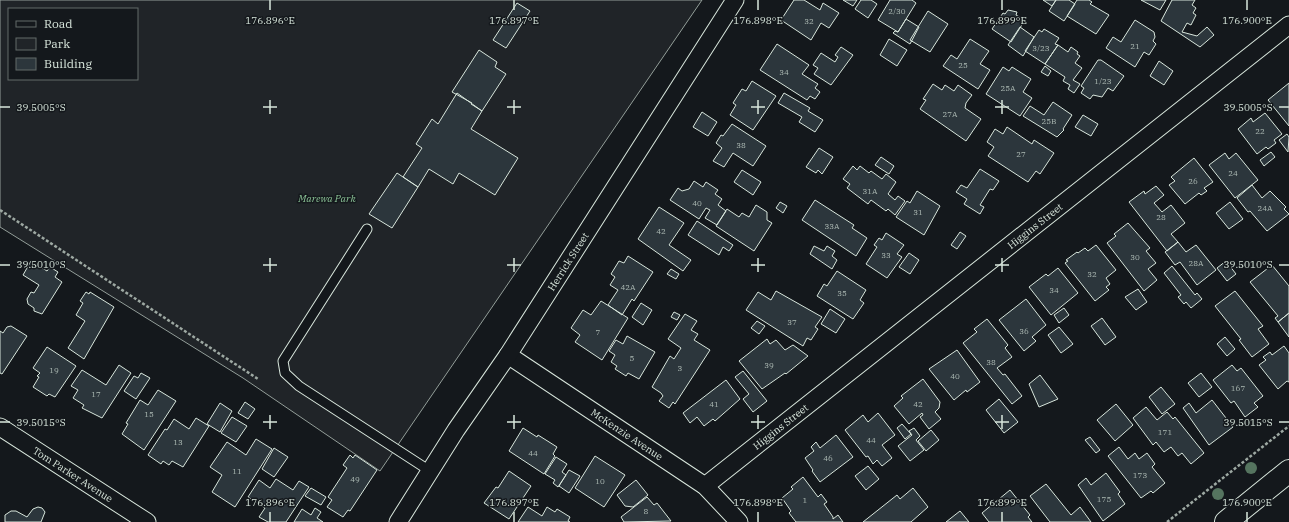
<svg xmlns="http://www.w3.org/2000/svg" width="1289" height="522" viewBox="0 0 1289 522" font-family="'IBM Plex Serif',serif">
	<rect width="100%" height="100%" fill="#14181c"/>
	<!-- green -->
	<path fill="#202428" stroke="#939e99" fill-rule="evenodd" d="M0 0H702L380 471 243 378 0 227ZM9 9H137V79H9Z"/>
	<!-- building -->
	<path fill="#2c363c" stroke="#d8e6dc" d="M794 0H804L820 10 823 3 839 13 829 28 821 23 811 40 781 20Z
		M843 0H857L853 6Z
		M861 0H871L877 4 868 18 855 9Z
		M890 0H912L916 3 898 32 878 20Z
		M1043 0H1056L1052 6Z
		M1056 0H1069L1075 4 1064 21 1049 11Z
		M1077 0H1089L1092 2 1090 4 1109 15 1096 34 1067 16Z
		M1141 0H1166L1160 10Z
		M1172 0H1195L1192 5 1196 8 1193 13 1196 15 1191 25 1187 23 1182 32 1197 36 1207 27 1214 35 1200 47 1161 21Z
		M517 3 530 11 506 48 493 40Z
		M1008 10 1017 12 1016 15 1025 20 1011 42 992 29 1003 13 1005 14Z
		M928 11 948 24 930 52 910 40Z
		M906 19 919 27 910 44 893 33 895 31 898 32Z
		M1135 20 1154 32 1155 37 1153 41 1156 44 1149 55 1144 52 1135 67 1106 48 1113 37 1121 42Z
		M1020 27 1034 37 1023 56 1008 45Z
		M1044 29 1059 38 1055 44 1058 45 1045 64 1025 51 1039 30 1042 32Z
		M889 39 907 50 897 66 880 55Z
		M970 39 989 51 980 64 990 70 978 89 943 66 951 55 957 59Z
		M777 44 809 65 802 74 818 84 815 88 820 92 815 99 810 96 807 100 760 70Z
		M1058 45 1068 52 1071 47 1078 52 1077 54 1080 56 1075 63 1082 68 1073 80 1080 84 1074 93 1068 89 1070 85 1063 81 1065 77 1045 64Z
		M841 47 853 55 831 85 814 74 818 68 813 65 821 53 835 62 838 57 835 55Z
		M479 50 497 62 495 67 506 74 482 111 471 104 472 103 452 92Z
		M1098 60H1101L1124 76 1113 91 1108 88 1102 97 1093 95 1090 99 1081 93 1084 88 1081 86Z
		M1159 61 1173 71 1164 85 1150 76Z
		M1045 66 1051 71 1048 76 1041 72Z
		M1003 67 1009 71 1012 67 1031 79 1023 92 1032 98 1020 116 986 94Z
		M752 81 776 96 753 130 730 115 736 105 733 103 742 89 746 91Z
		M1289 83V126L1268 100Z
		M933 84 942 90 945 85 954 91 958 85 972 95 966 103 965 108 981 119 966 141 920 109 926 100 923 99Z
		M457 93 482 111 471 129 518 158 495 195 459 173 453 184 429 169 418 187 403 177 422 148 416 144 432 119 438 124Z
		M784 93 810 108 808 111 823 120 815 132 799 122 802 117 778 103Z
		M1053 102 1072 115 1063 129 1064 130 1057 137 1023 116 1030 106 1044 115Z
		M702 112 717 122 708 136 693 127Z
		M1265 113 1282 134 1274 140 1276 143 1268 149 1266 147 1257 154 1238 129 1251 118 1253 122Z
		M1083 115 1098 124 1091 136 1075 127Z
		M732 124 766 146 753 166 733 153 724 167 713 161 722 148 716 143 721 135 723 136Z
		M1007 127 1032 144 1034 140 1054 153 1040 174 1036 171 1028 182 988 156 994 147 987 142 995 129 1003 134Z
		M1287 134 1289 137 1288 152 1279 140Z
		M819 148 833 157 822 174 818 170 816 173 806 167Z
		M1271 152 1275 157 1264 166 1260 160Z
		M1225 153 1229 159 1236 153 1258 180 1235 198 1209 165Z
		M881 157 894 166 889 174 875 165Z
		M1194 158 1213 182 1204 188 1207 191 1201 195 1199 193 1185 204 1169 185 1175 181 1171 177Z
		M853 166 857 170 860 166 869 173 871 171 882 179 886 174 896 182 888 194 895 200 898 196 905 201 895 215 888 209 886 211 871 200 868 204 847 188 850 184 843 179Z
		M980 169 999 181 993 190 990 189 980 205 984 207 980 214 964 204 967 199 956 192 961 185 967 188Z
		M742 170 761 182 753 195 734 182Z
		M397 173 418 187 392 228 369 214Z
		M694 181 703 187 706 182 718 190 715 194 722 199 718 205 726 211 717 225 705 218 710 210 706 208 699 219 670 200 678 188 682 191 689 189Z
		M1252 185 1262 198 1270 191 1286 207 1284 209 1289 214 1267 231 1250 211 1248 212 1237 198Z
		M1156 186 1164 195 1154 203 1162 212 1171 205 1185 223 1171 234 1178 242 1167 251 1129 202 1144 191 1145 194Z
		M917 191 940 206 924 235 896 217 907 201 910 203Z
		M815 200 854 225 852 228 867 238 856 256 802 220Z
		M780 202 787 206 783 213 776 208Z
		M1230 202 1243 219 1229 229 1216 213Z
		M756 205 767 212V220L772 223 754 251 716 226 727 209 739 217 742 213 749 217Z
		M659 207 684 223 669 245 691 260 683 271 638 239Z
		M697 221 733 245 729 251 723 247 719 255 688 235Z
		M1128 223 1150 248 1146 251 1156 263 1148 269 1157 280 1144 291 1107 243 1116 236 1114 234Z
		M960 232 966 236 957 249 951 245Z
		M886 233 904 245 897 254 902 257 887 278 866 264 877 247 874 245 879 238 882 240Z
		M1178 242 1186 252 1196 245 1216 270 1197 285 1180 262 1175 265 1165 252Z
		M1096 245 1116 270 1106 278 1110 284 1106 287 1109 290 1095 301 1065 263 1068 261 1066 260 1077 252 1078 253 1085 248 1088 251Z
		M814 246 824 251 827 246 835 251 832 256 837 260 832 269 810 254Z
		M909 253 919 260 910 274 899 267Z
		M628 256 653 272 634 301 632 299 622 315 608 305 618 290 610 285 615 277 611 274 619 261 624 263Z
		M31 261 47 271 50 267 58 272 55 277 62 282 42 314 34 311V308L28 304 27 299 31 292 34 293 39 285 23 275Z
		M1226 261 1236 274 1227 281 1217 268Z
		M1272 265 1289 286V313L1278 322 1275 318 1278 316 1250 282Z
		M1172 266 1195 295 1197 293 1202 299 1191 308 1186 302 1184 304 1178 297 1181 295 1164 273Z
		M1058 268 1078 293 1051 315 1029 287 1046 274 1048 276Z
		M671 269 679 274 676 279 667 274Z
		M837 271 866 290 860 300 864 303 853 319 817 296 824 284 827 286Z
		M1138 289 1147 302 1136 310 1125 297Z
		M776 291 822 317 815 327 818 329 811 340 807 338 803 346 746 310 758 292 771 300Z
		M1235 291 1263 326 1258 329 1269 344 1252 357 1239 340 1241 339 1215 306Z
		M86 292 89 294 90 292 114 307 84 359 68 348 85 321 76 315 83 303 80 301Z
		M1026 299 1046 325 1032 337 1036 341 1024 351 999 320Z
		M601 301 628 318 602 360 575 342 580 335 571 328 583 310 591 315Z
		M641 303 652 310 643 325 632 317Z
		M1064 308 1069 315 1059 323 1054 315Z
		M830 309 845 319 836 333 821 324Z
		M674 312 680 315 677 320 671 317Z
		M1289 313V337L1278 322Z
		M685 314 697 321 691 330 698 334 694 340 710 350 675 404 673 402 669 408 659 401 663 396 661 393 652 387 670 356 674 359 681 348 668 339Z
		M1102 318 1116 337 1105 345 1091 326Z
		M987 319 1008 345 1005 348 1012 357 997 368 1003 375 1005 374 1022 396 1012 404 963 343 977 332 974 329Z
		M757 321 765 326 759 334 751 328Z
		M11 326 27 336 2 374 0 373V331L3 333 7 327Z
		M1059 327 1073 344 1061 353 1048 335Z
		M627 336 655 352 639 379 628 373 626 376 615 369 617 366 611 362 615 355 609 351 616 340 623 344Z
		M1225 337 1235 349 1227 356 1217 344Z
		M767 339 770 344 776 340 785 350 793 345 808 356 786 374 785 373 762 389 739 361Z
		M1284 346 1289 353V382L1287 381 1278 389 1259 365 1266 360 1263 357 1270 352 1272 355Z
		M47 347 76 366 55 397 49 394 47 396 33 387 39 377 37 376 40 373 33 368Z
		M957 350 980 382 967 392 966 390 954 400 929 369Z
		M119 365 131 373 102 418 82 408 84 405 73 398 78 390 71 386 82 370 106 385Z
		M1232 365 1237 371 1241 368 1263 396 1254 403 1258 407 1245 417 1234 401 1231 403 1213 380Z
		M743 371 767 401 753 412 743 399 749 394 735 377Z
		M141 373 150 378 136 399 124 391 134 376 138 378Z
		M1201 373 1212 387 1199 397 1188 383Z
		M1040 375 1058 399 1039 407 1029 384Z
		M923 379 940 402 939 408 935 412 941 419 929 429 920 417 923 415 922 413 909 424 894 406 903 398 901 396Z
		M726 380 740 399 715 421 713 419 704 426 697 417 690 423 683 413Z
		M1161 387 1175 404 1162 414 1149 397Z
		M158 390 176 401 144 450 122 434 128 424 126 423 140 400 148 405Z
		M999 399 1018 422 1004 433 986 410Z
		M1212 400 1233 427 1209 445 1183 408 1189 403 1196 413Z
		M245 402 255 409 248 419 238 413Z
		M220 403 232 411 220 432 207 424Z
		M1116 404 1133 425 1115 441 1097 420Z
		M1146 407 1157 420 1167 412 1173 419 1175 417 1204 453 1191 464 1182 453 1178 456 1171 447 1164 452 1156 442 1153 445 1133 418Z
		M878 413 895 435 882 445 892 458 882 466 877 460 873 464 868 456 866 457 845 430 863 415 868 422Z
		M232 417 247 426 236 442 221 433Z
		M196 418 209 426 183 467 172 461 169 465 163 461 161 464 148 455 165 429 167 430 174 419 189 429Z
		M902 424 911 434 905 439 897 428Z
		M523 428 537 437 538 435 557 447 553 454 555 456 544 474 509 451Z
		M914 428 920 436 916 440 924 450 910 461 898 446 912 435 909 431Z
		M931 430 939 440 926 451 918 441Z
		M836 435 853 457 820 482 812 471 813 470 805 458 814 451 811 447 816 442 820 448Z
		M1090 437 1100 450 1096 453 1085 440Z
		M256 439 272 449 235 507 212 492 222 475 210 467 227 442 246 455Z
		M1119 447 1128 459 1135 453 1139 459 1147 453 1155 464 1152 467 1165 483 1153 493 1151 491 1141 498 1108 456Z
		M274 448 288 457 274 477 262 469Z
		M350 455 353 458 355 455 377 470 350 511 348 510 343 517 327 507 332 500 328 497 347 468 343 465Z
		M595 456 625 475 604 507 575 488Z
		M556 457 567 464 562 472 566 475 558 487 553 483 555 480 545 474Z
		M868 466 879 479 866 490 855 476Z
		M569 470 580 476 569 493 559 486Z
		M509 471 531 486 509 519 484 503 496 487 498 488Z
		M1106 473 1120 492 1118 494 1125 504 1103 521 1078 485 1086 478 1091 485Z
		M803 477 818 497 821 494 827 502 824 504 833 517V519L838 515 843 522H796L789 513 791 511 782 498 793 489 791 487Z
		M276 479 293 490 299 481 309 487 286 522H268L259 517 265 508 248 497 259 480 270 488Z
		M636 480 648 495 633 507 625 506 617 495Z
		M1046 484 1071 515 1080 507 1091 522H1050L1030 496Z
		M311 488 326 497 321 505 305 496Z
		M913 488 928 507 911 522H863L897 495 900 499Z
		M1010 490 1030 515 1028 517 1032 522H989L982 513Z
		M647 497 654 505 657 503 671 521 624 522 621 517Z
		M38 507 42 508 45 512 41 522H5V515L11 511H16L27 517 33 509Z
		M528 507 542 516 547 507 555 512 557 509 570 517 568 521 570 522H518Z
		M315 508 321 512 317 518 323 522H294L302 509 311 515Z
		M960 511 969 522H946Z"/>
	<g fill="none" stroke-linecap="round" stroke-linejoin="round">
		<!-- service casing -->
		<g stroke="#d8e6dc" stroke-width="11">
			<path id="service" d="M367 229 283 361 285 373 299 386 430 471"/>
		</g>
		<!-- minor casing -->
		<g stroke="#d8e6dc" stroke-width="19">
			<g id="minor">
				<path id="s1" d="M508 355 705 486 739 522"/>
				<path id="s2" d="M0 427 147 522"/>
				<path id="s3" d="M705 486 1289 25"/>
				<path id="s4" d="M398 522 456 430 508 355 735 0"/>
			</g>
		</g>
		<!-- secondary casing -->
		<g stroke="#d8e6dc" stroke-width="24">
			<path id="secondary" d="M1226 522 1289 471"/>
		</g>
		<!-- path -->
		<path stroke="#9da8a2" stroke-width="2.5" stroke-dasharray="3 2" stroke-linecap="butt" d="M0 210 258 379
			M1167 522 1289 426"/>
		<!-- service -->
		<use href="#service" stroke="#14181c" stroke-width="9"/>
		<!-- minor -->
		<use href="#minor" stroke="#14181c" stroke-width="17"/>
		<!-- secondary -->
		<use href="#secondary" stroke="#14181c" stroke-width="22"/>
	</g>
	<!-- trees -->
	<g fill="#55745f">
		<circle cx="1251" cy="468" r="6"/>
		<circle cx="1218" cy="494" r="6"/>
	</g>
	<!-- ticks -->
	<path fill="none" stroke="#d8e6dc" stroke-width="1.5" d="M270 0V10M514 0V10M758 0V10M1002 0V10M1247 0V10M270 100V114M514 100V114M758 100V114M1002 100V114M0 107H10M263 107H277M507 107H521M751 107H765M995 107H1009M1279 107H1289M270 258V272M514 258V272M758 258V272M1002 258V272M0 265H10M263 265H277M507 265H521M751 265H765M995 265H1009M1279 265H1289M270 415V429M514 415V429M758 415V429M1002 415V429M0 422H10M263 422H277M507 422H521M751 422H765M995 422H1009M1279 422H1289M270 512V522M514 512V522M758 512V522M1002 512V522M1247 512V522"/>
	<g text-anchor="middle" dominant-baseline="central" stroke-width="3" stroke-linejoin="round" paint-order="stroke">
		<!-- number labels -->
		<g font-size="8" fill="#adbab4">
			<text x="897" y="11">2/30</text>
			<text x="809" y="21">32</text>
			<text x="1135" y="46">21</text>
			<text x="1041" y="48">3/23</text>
			<text x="963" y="65">25</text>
			<text x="784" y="72">34</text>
			<text x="1103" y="81">1/23</text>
			<text x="1008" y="88">25A</text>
			<text x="950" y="114">27A</text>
			<text x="1049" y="121">25B</text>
			<text x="1260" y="131">22</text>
			<text x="741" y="145">38</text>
			<text x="1021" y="154">27</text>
			<text x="1233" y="173">24</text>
			<text x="1193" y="181">26</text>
			<text x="870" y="191">31A</text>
			<text x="697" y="203">40</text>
			<text x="1265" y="208">24A</text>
			<text x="918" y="212">31</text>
			<text x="1161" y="217">28</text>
			<text x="832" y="226">33A</text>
			<text x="661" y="231">42</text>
			<text x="886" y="255">33</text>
			<text x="1135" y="257">30</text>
			<text x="1196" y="263">28A</text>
			<text x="1092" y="274">32</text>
			<text x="628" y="287">42A</text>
			<text x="1054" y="290">34</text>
			<text x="842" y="293">35</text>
			<text x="792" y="322">37</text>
			<text x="1024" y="331">36</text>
			<text x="598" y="332">7</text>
			<text x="632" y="358">5</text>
			<text x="991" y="362">38</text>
			<text x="769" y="365">39</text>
			<text x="680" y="368">3</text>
			<text x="54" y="370">19</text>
			<text x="955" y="376">40</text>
			<text x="1238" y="388">167</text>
			<text x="96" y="394">17</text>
			<text x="714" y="404">41</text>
			<text x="918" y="404">42</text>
			<text x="149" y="414">15</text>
			<text x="1165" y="432">171</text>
			<text x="871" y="440">44</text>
			<text x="178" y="442">13</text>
			<text x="533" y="453">44</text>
			<text x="828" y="458">46</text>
			<text x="237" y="471">11</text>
			<text x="1140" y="475">173</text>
			<text x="355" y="479">49</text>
			<text x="600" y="481">10</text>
			<text x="1104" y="499">175</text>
			<text x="805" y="500">1</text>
			<text x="646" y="511">8</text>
		</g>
		<!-- park labels -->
		<g font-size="10" font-style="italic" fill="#8ac095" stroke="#14181c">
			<text x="327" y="198">Marewa Park</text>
		</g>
		<!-- street labels -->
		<g font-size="10" fill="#d8e6dc" stroke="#14181c">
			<text stroke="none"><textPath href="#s3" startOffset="420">Higgins Street</textPath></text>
			<text stroke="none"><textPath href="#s4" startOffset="311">Herrick Street</textPath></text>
			<text stroke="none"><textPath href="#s3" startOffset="96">Higgins Street</textPath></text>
			<text stroke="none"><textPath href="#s1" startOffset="143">McKenzie Avenue</textPath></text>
			<text stroke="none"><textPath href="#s2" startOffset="87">Tom Parker Avenue</textPath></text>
		</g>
	</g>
	<g font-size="10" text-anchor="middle" fill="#d8e6dc" stroke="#14181c" stroke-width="3" stroke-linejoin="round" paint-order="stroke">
		<text x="270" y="24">176.896°E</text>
		<text x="514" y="24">176.897°E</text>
		<text x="758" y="24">176.898°E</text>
		<text x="1002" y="24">176.899°E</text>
		<text x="1247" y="24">176.900°E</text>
		<text x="41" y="111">39.5005°S</text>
		<text x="1248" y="111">39.5005°S</text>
		<text x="41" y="268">39.5010°S</text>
		<text x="1248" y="268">39.5010°S</text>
		<text x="41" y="426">39.5015°S</text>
		<text x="1248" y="426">39.5015°S</text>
		<text x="270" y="506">176.896°E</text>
		<text x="514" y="506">176.897°E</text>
		<text x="758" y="506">176.898°E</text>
		<text x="1002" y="506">176.899°E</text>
		<text x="1247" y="506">176.900°E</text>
	</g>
	<!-- legend -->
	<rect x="8" y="8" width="130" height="72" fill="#14181c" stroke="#626a69"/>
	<rect x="16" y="21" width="20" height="6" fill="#14181c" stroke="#626a69"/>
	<text x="44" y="28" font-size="12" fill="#d8e6dc">Road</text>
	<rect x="16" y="38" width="20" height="12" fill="#202428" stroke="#626a69"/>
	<text x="44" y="48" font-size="12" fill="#d8e6dc">Park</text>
	<rect x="16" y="58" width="20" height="12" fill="#2c363c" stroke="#626a69"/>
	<text x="44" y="68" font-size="12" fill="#d8e6dc">Building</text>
</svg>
